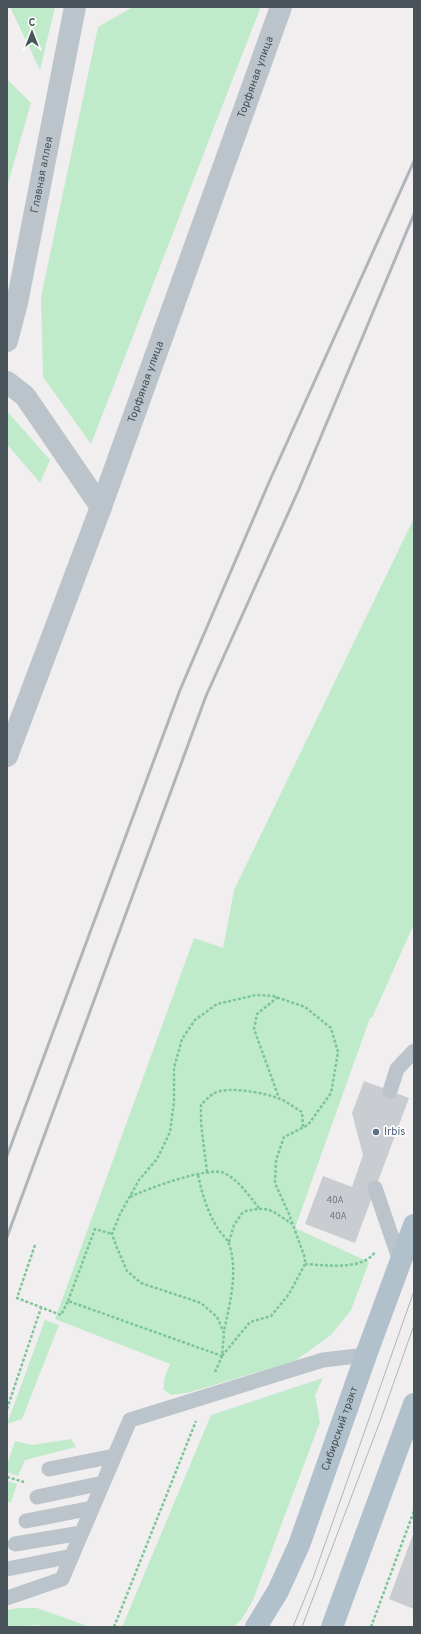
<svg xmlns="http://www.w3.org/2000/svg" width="421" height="1634" viewBox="0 0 421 1634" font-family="Overpass,sans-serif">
	<rect width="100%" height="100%" fill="#f1eeef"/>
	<!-- green -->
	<path fill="#c0ebcb" d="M10 7H55L40 70Z
		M133 7H258L260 9 91 444 43 377 41 297 98 27Z
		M7 79 31 103 7 187Z
		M7 411 50 460 40 483 7 444Z
		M414 518V924L372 1018H370L295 1228 369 1262 351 1310 331 1335 295 1361 187 1393 171 1395 163 1389 165 1376 170 1364 55 1319 194 938 223 948 234 890Z
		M45 1320 59 1325 22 1419 7 1424Z
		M323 1378 315 1395 320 1422 253 1600 242 1619 234 1627H122L211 1415Z
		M71 1439 76 1447 25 1460 18 1476 7 1472V1465L15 1441 32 1445Z
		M7 1481 17 1484 11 1502H7Z
		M18 1608H37L90 1627H42L38 1625 7 1627V1610Z"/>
	<!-- building -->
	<path fill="#c9ccd0" d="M364 1081 409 1098 355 1243 305 1224 323 1176 352 1187 363 1155 352 1113Z
		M414 1532V1609L389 1599Z"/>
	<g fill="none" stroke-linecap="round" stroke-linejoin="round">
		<!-- path -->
		<path stroke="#7cc597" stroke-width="2.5" stroke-dasharray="3 2" stroke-linecap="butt" d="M278 997 257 1014 254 1029 279 1098
			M207 1172 201 1123V1105C205 1101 209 1096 213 1094 226 1085 266 1093 280 1099 288 1102 295 1108 302 1112L303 1127
			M198 1175C202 1193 207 1211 217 1227 220 1233 227 1238 229 1244 239 1273 229 1304 224 1332
			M130 1197C146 1189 209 1166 224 1173 239 1180 249 1196 259 1208
			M229 1242 234 1225 243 1212C269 1205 271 1210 292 1224
			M35 1245 17 1298 61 1315 68 1301 222 1356
			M305 1264C325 1265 362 1271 375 1252
			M68 1301 95 1229 112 1234
			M215 1372 222 1356 224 1333 217 1317 201 1303 141 1283 127 1271 117 1248 112 1234 120 1214 139 1180 157 1159 170 1132 174 1102V1068L182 1039 195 1020 217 1004 256 995 273 996 305 1007 331 1028 338 1052 331 1093 308 1125 284 1137 276 1160 275 1183 289 1214 305 1258V1264L289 1294 271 1316 250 1322 222 1356
			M7 1409 41 1308
			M7 1477 24 1482
			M114 1627 196 1421
			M371 1627 414 1511"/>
		<!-- service -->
		<path stroke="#bbc4ca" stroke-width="15" d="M390 1091 397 1069 414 1051
			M375 1188 400 1261
			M49 1469 114 1456
			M37 1497 103 1483
			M26 1521 92 1508
			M15 1544 81 1533
			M7 1569 72 1556
			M7 1598 62 1579 130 1420 323 1360 366 1355"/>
		<!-- minor -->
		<g stroke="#bbc4ca" stroke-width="22">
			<path id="s1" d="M7 341 17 303 75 7"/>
			<path d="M7 382 25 396 101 507"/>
		</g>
		<!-- tertiary -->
		<path stroke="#bbc4ca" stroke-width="22" id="s2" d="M7 756 101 507 281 7"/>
		<!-- primary -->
		<g stroke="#b0c1cb" stroke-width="22">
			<path id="s3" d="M256 1627 278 1591 299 1545 366 1355 414 1225"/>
			<path d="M332 1627 414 1404"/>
		</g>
		<!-- tram -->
		<path stroke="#b1b5b8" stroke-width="1" d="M293 1627 313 1578 414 1291
			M302 1627 382 1416 414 1325"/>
		<!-- rail -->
		<path stroke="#b1b5b8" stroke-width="3" d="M7 1156 180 690 270 480 414 161
			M7 1237 206 696 299 489 414 214"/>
	</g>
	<!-- markers -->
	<circle fill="#5c6f8a" stroke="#fff" stroke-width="1.5" cx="376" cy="1132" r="4"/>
	<g text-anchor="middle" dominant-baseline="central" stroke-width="3.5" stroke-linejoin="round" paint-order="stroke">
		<!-- number labels -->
		<g font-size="9" fill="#687278">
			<text x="335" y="1200">40А</text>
			<text x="338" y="1216">40А</text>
		</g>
		<!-- street labels -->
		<g font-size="11" fill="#48545a" stroke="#fff">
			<text stroke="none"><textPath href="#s2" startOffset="723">Торфяная улица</textPath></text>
			<text stroke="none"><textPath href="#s1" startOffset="170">Главная аллея</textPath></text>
			<text stroke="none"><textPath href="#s2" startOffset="399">Торфяная улица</textPath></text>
			<text stroke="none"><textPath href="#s3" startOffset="216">Сибирский тракт</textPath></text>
		</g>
		<!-- service labels -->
		<g font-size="11" fill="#4e5e75" stroke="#fff" text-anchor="start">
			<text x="384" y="1132">Irbis</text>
		</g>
	</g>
	<!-- border -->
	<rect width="421" height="1634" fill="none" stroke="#48545a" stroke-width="16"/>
	<!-- north arrow -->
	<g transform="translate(32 32)" stroke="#ffffff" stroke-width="3" paint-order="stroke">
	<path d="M0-3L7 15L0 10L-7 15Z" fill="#48545a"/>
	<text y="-6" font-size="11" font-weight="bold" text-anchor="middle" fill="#48545a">С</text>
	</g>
</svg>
